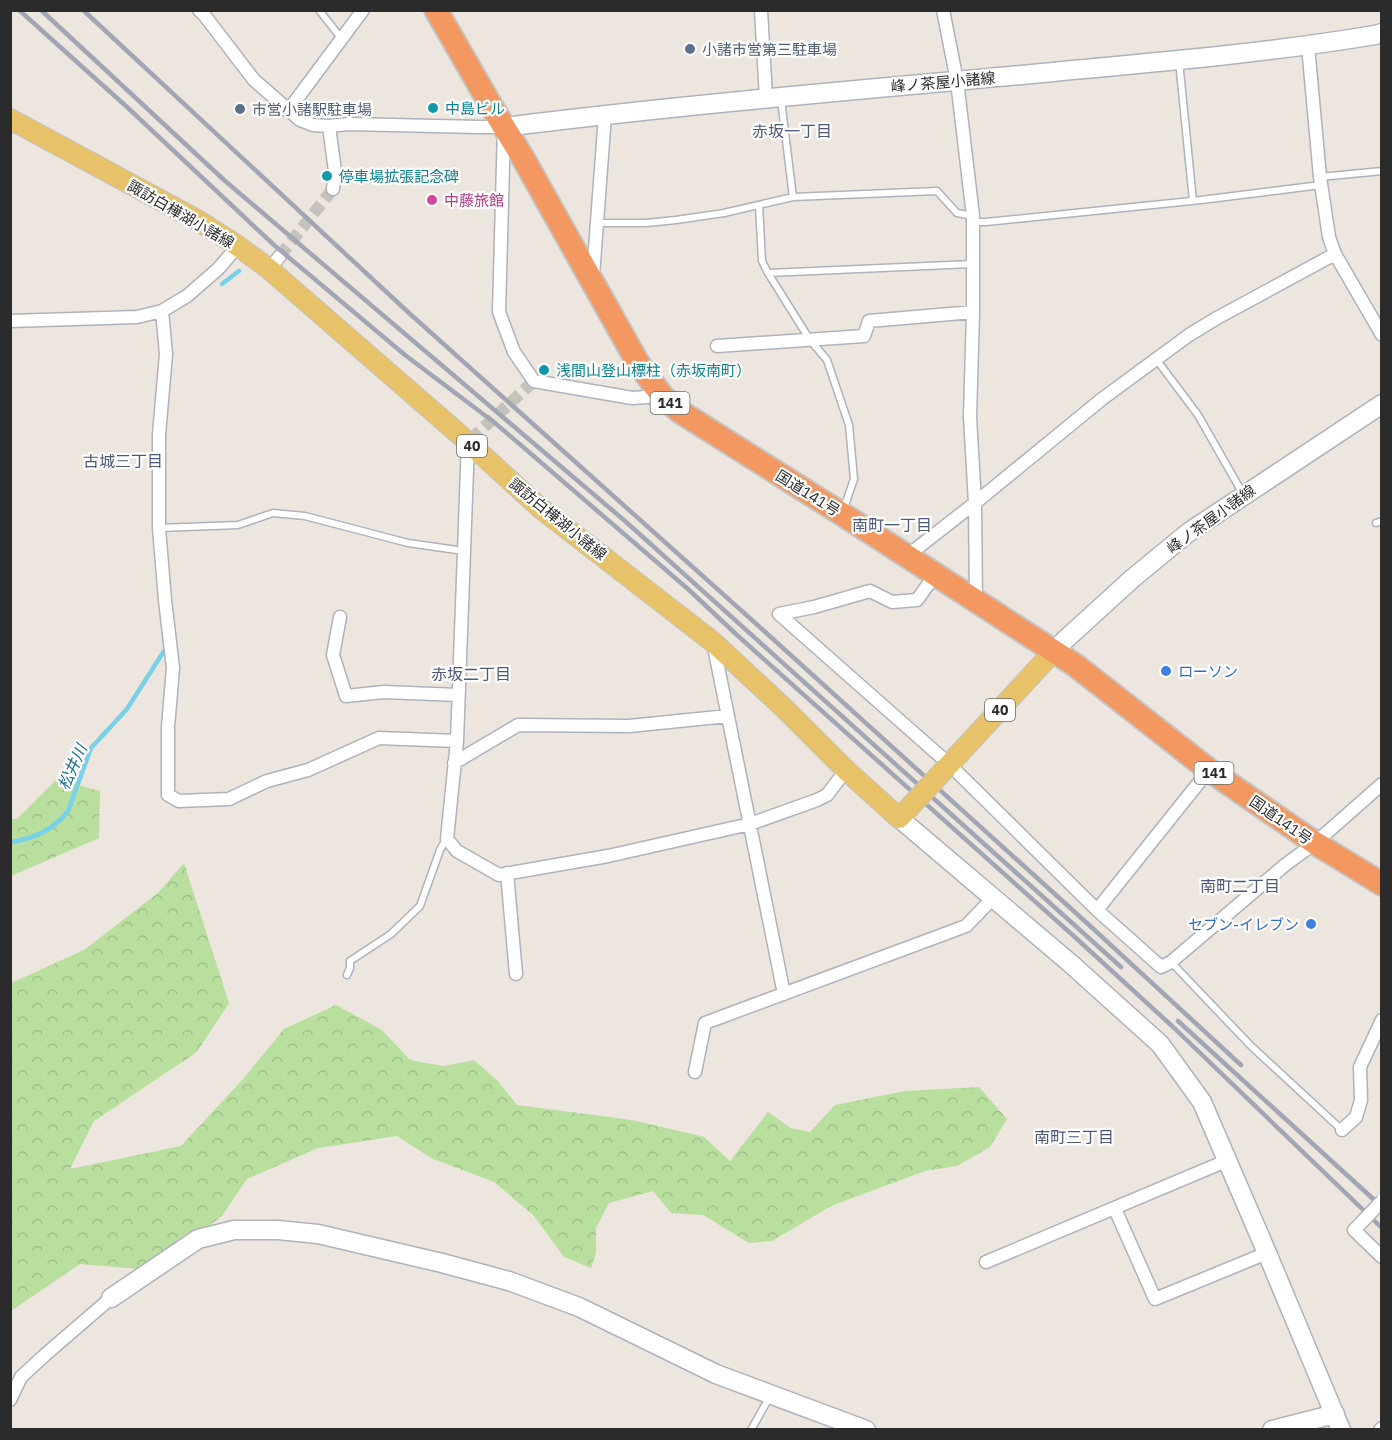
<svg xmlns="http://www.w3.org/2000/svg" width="1392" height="1440" viewBox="0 0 1392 1440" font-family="'IBM Plex Sans','Noto Sans JP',sans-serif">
	<defs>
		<pattern id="forest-crowns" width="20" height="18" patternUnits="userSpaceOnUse" patternTransform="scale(1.5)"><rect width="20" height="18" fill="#b9df9f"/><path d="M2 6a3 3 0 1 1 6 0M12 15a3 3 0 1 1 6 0" fill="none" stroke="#9fc089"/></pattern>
	</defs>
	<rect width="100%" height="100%" fill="#ece6df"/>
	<!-- forest -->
	<path fill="url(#forest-crowns)" d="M57 779 100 791 99 838 11 876V819H17Z
		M184 863 229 1003 197 1052 94 1121 70 1169 181 1146 244 1078 284 1029 336 1005 382 1030 410 1060 443 1066 474 1060 498 1081 517 1105 632 1120 704 1137 730 1161 768 1112 791 1128 810 1132 835 1105 905 1091 979 1087 1007 1119 990 1147 957 1166 925 1171 831 1206 772 1241 749 1243 703 1215 671 1213 653 1191 609 1203 596 1228V1253L591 1268 564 1257 534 1216 494 1182 431 1158 397 1136 318 1148 247 1179 222 1216 151 1270 80 1264 11 1311V983L84 950 158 893Z"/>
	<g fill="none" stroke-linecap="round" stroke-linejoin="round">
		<!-- stream -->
		<path stroke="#78d1e7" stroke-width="4.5" d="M222 284 239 271
			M10 842C34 839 54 829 68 811L91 748 127 709 164 651"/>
		<!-- street-tunnel -->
		<path stroke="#c5c1bb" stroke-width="12" stroke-dasharray="12 6" stroke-linecap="butt" d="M280 256 333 189
			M471 439 534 381"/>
		<!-- lane casing -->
		<g stroke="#afb2bb" stroke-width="9">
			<path id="lane" d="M319 10 341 38
				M1179 61 1193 201
				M781 100 793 197
				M1320 177 1382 171
				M759 205 762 261 768 273 810 340 827 360 849 425 854 479 843 511
				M973 222H986L1201 200 1321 185
				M597 223H646L676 220 724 213 793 197 937 191 957 213 973 216
				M768 273 972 264
				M1156 359 1198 415 1243 494
				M1376 523 1382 521
				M159 528 238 525 273 513 305 516 408 543 464 551
				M1171 962 1251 1046 1342 1130
				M347 975 350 968V961L391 934 420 906 440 850 446 839
				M751 1430 769 1398"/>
		</g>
		<!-- street casing -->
		<g stroke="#afb2bb" stroke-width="15">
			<path id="street" d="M199 10 205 16 254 80 300 120 313 125 329 126 348 124 479 127H504L499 312 514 352 534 381 632 398 662 396
				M761 10 766 98
				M943 10 957 81 973 216V312L970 417 975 503 976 602
				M1308 46 1320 177 1329 237 1335 254 1382 335
				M288 111 363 10
				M329 126 335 171 333 189
				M269 269 280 256
				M593 276 605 115
				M162 311 166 354 159 435V528L165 600 173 668 168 727V795L179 801 229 799 267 781 308 770 379 738 457 741
				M10 321 137 317 162 311 187 296 218 269 238 246
				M717 346 864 336 869 321 973 312
				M470 440 468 442 457 741 447 839 457 851 499 875 608 856 750 824 817 800 827 795 846 770
				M907 556 975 503 1102 399 1189 335 1217 318 1335 254
				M935 575 917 600 892 602 870 591 814 607 779 614 949 764 1097 910 1161 967 1171 962 1285 865 1315 843 1382 784
				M340 617 333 655 346 696 384 692 458 695
				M713 642 784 994
				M454 763 518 725 629 726 728 716
				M507 873 516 974
				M1097 910 1209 770
				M695 1072 705 1023 966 926 993 898
				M1342 1130 1356 1117 1361 1100 1360 1067 1382 1020
				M1115 1209 1155 1299 1267 1253
				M1361 1223 1354 1230 1382 1257
				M986 1262 1226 1161
				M10 1400 21 1377 46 1354 111 1298
				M1380 1430 1382 1428"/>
		</g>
		<!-- secondary casing -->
		<g stroke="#afb2bb" stroke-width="21">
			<path id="secondary" d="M504 127C680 105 856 90 1032 74 1147 63 1261 54 1375 35L1382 33
				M1053 652 1066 639 1133 578 1189 532 1382 404
				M899 818 1070 963 1160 1044 1202 1102 1267 1253 1341 1430
				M111 1298 198 1239 234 1230H278L318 1234 442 1263 509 1281 579 1307 716 1374 866 1430
				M1272 1430 1335 1414"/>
		</g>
		<!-- primary casing -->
		<g stroke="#c4c4c4" stroke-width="22">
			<path id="primary" d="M10 119 199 221 238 246 269 269 468 442 539 507 713 642 785 709 846 770 899 818 908 809
				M946 768 1053 652"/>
		</g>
		<!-- highway casing -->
		<g stroke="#c4c4c4" stroke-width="26">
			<path id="highway" d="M436 10 493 109 523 158 638 363 662 396 679 411 842 514 1075 665 1209 770 1315 843 1382 884"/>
		</g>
		<!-- lane -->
		<use href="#lane" stroke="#fff" stroke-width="6"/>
		<!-- street -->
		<use href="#street" stroke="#fff" stroke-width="12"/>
		<!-- secondary -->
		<use href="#secondary" stroke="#fff" stroke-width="18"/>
		<!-- primary -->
		<use href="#primary" stroke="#e8c268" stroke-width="20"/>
		<!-- highway -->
		<use href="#highway" stroke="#f49862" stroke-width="22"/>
		<!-- rail -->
		<path stroke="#a2a6b4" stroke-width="4.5" d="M19 10 127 107 274 245 405 355 495 423 530 453 688 589 738 636 1077 939 1172 1026 1382 1228
			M41 10 224 180 625 521 1121 967
			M83 10 409 313 753 621 1088 924 1241 1065
			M1178 1021 1382 1207"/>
		<!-- street-bridge casing -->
		<g stroke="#afb2bb" stroke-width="15" stroke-linecap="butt">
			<path id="street-bridge" d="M1361 1223 1382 1201"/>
		</g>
		<!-- primary-bridge casing -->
		<g stroke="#c4c4c4" stroke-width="22" stroke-linecap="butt">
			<path id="primary-bridge" d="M908 809 946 768"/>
		</g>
		<!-- street-bridge -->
		<use href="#street-bridge" stroke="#fff" stroke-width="12"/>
		<!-- primary-bridge -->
		<use href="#primary-bridge" stroke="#e8c268" stroke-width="20"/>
	</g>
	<!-- markers -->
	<g fill="#5c6f8a" stroke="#fff" stroke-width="2">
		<circle cx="690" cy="49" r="6"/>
		<circle cx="240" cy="109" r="6"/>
	</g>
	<g fill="#0f9aa8" stroke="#fff" stroke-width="2">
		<circle cx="433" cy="108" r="6"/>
		<circle cx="327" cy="176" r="6"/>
		<circle cx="544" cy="370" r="6"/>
	</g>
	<circle fill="#d1479c" stroke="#fff" stroke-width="2" cx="432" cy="200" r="6"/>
	<g fill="#3f7fe0" stroke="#fff" stroke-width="2">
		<circle cx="1166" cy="671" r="6"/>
		<circle cx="1311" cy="924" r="6"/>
	</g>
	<g text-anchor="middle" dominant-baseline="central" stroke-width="4.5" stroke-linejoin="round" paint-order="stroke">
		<!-- shield labels -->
		<g fill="#fff" stroke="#6b6b6b" stroke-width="1.5">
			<rect x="650.5" y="392" width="39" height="22" rx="4.5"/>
			<rect x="457" y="435" width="30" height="22" rx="4.5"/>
			<rect x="985" y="699" width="30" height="22" rx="4.5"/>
			<rect x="1194.5" y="762" width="39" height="22" rx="4.5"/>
		</g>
		<g font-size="14" font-weight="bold" fill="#2b2b2b">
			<text x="670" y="403">141</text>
			<text x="472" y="446">40</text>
			<text x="1000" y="710">40</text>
			<text x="1214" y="773">141</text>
		</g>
		<!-- service labels -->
		<g font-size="15" fill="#4e5e75" stroke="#fff" text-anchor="start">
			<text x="702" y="49">小諸市営第三駐車場</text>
			<text x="252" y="109">市営小諸駅駐車場</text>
		</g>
		<!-- street labels -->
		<g font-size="15" fill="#2b2b2b" stroke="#fff">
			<text transform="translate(943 82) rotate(-5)">峰ノ茶屋小諸線</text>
			<text transform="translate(181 214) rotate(30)">諏訪白樺湖小諸線</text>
			<text transform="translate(808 493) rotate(32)">国道141号</text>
			<text transform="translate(558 519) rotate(39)">諏訪白樺湖小諸線</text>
			<text transform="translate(1211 519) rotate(-36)">峰ノ茶屋小諸線</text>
			<text transform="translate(1281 820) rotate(35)">国道141号</text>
		</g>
		<!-- culture labels -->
		<g font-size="15" fill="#0d838f" stroke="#fff" text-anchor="start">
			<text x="445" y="108">中島ビル</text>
			<text x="339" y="176">停車場拡張記念碑</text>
			<text x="556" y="370">浅間山登山標柱（赤坂南町）</text>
		</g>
		<!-- hotel labels -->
		<g font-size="15" fill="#b23c85" stroke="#fff" text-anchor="start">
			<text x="444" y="200">中藤旅館</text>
		</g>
		<!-- shop labels -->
		<g font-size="15" fill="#366cbe" stroke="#fff" text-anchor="start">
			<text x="1178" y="671">ローソン</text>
			<text x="1299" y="924" text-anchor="end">セブン-イレブン</text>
		</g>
		<!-- neighbourhood labels -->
		<g font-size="16" fill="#4e597a" stroke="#fff">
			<text x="792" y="131">赤坂一丁目</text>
			<text x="123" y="461">古城三丁目</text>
			<text x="892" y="525">南町一丁目</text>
			<text x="471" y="674">赤坂二丁目</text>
			<text x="1240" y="886">南町二丁目</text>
			<text x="1074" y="1137">南町三丁目</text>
		</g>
		<!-- water labels -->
		<g font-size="16" font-style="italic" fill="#167295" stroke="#fff">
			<text transform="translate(72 767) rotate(-66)">松井川</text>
		</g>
	</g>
	<!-- border -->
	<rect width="1392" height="1440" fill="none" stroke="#2b2b2b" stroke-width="24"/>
</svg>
